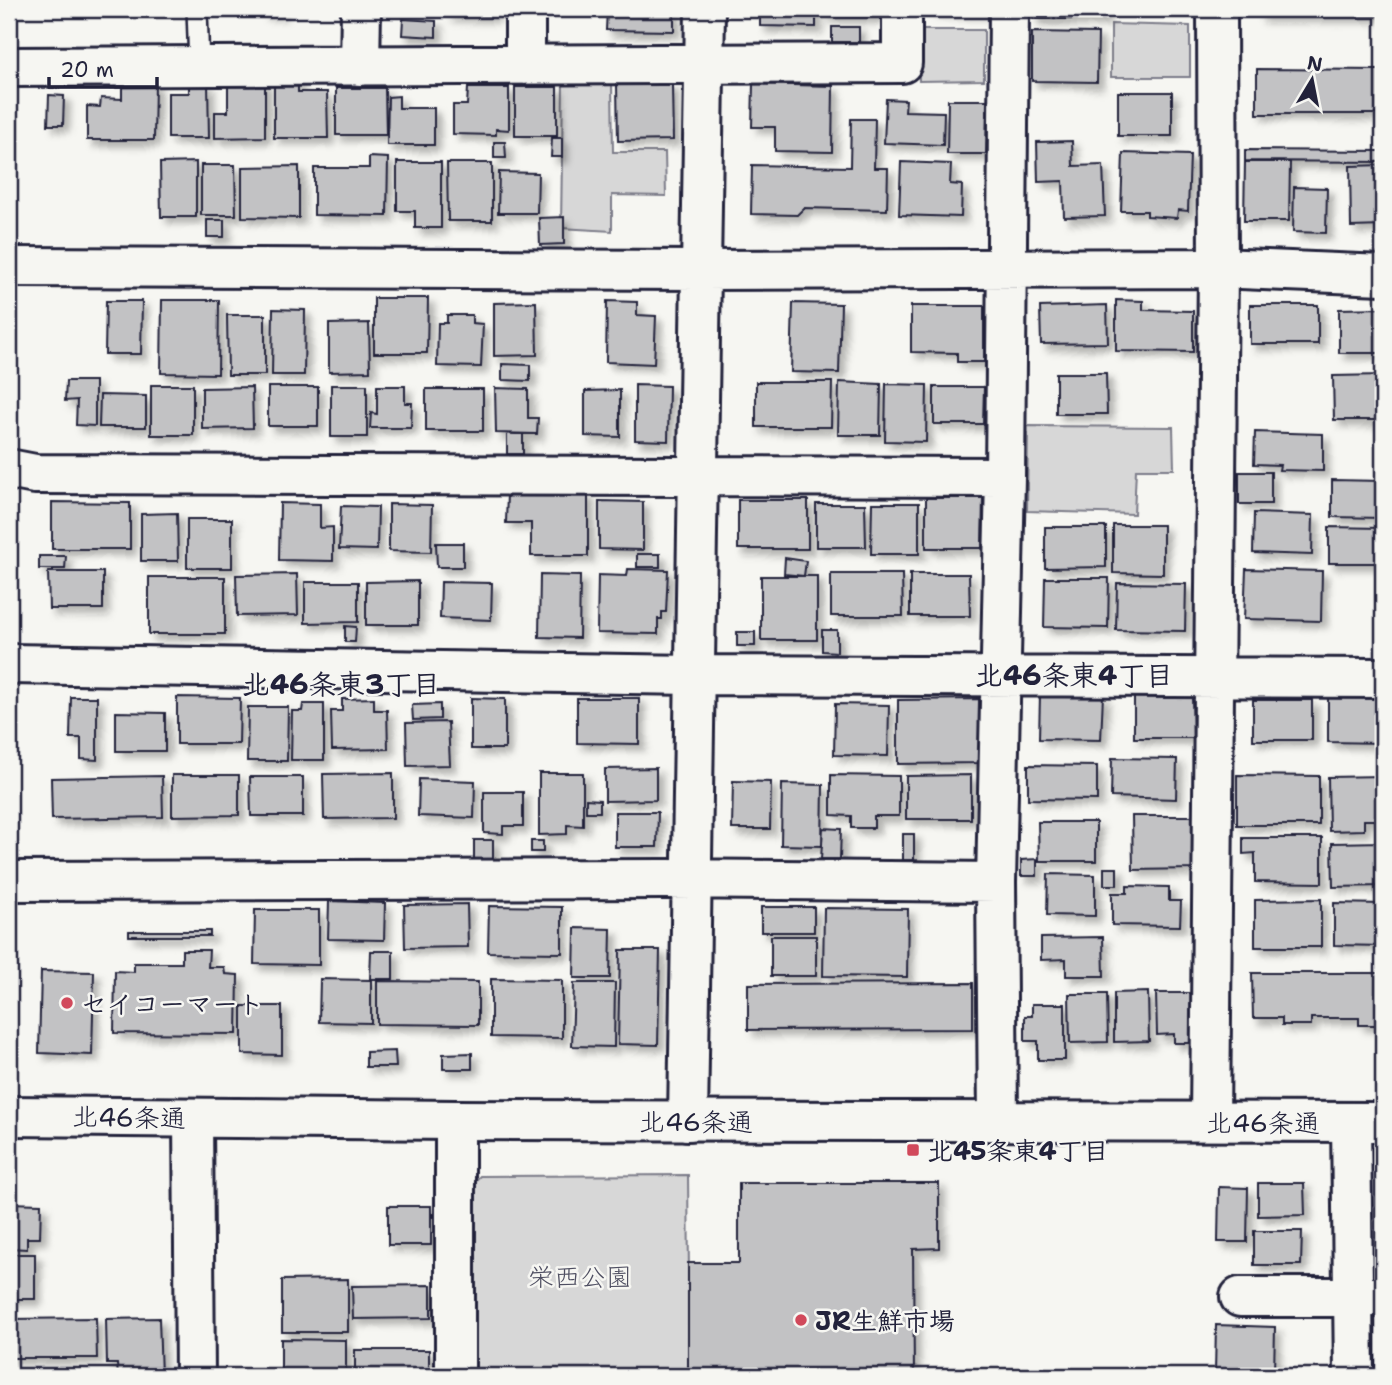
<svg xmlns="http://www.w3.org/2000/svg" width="1392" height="1385" viewBox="0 0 1392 1385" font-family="'Shantell Sans','Klee One',sans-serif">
	<defs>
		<filter id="shadow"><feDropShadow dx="6" dy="6" stdDeviation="3.5" flood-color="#0004"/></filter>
	</defs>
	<rect width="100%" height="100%" fill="#f6f6f2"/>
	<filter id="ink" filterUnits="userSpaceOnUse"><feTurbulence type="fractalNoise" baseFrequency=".0143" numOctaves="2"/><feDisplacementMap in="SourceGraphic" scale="14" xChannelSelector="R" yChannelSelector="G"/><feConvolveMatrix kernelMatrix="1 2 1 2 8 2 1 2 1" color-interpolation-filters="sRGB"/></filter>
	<g filter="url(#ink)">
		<!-- green -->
		<path fill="#d7d7d7" stroke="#7c7c89" stroke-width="2" d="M1111 24 1190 26V77H1111Z
			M918 30H984V80L919 81Z
			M563 82 612 84 613 152H665L666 196 612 195V231L561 228Z
			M1028 426 1173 427 1174 469H1136L1134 514 1027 511Z
			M688 1175 690 1376H471L470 1186 480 1176Z"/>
		<!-- building -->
		<path fill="#c2c2c4" stroke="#22223b" stroke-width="2" filter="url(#shadow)" d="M262 9H281V13H262Z
			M447 9H494V16L447 15Z
			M607 9H674V31L606 30Z
			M760 9H816V27L760 26Z
			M824 9H876V17L823 16Z
			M930 9H987V12L930 11Z
			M1033 9H1104V19H1033Z
			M1258 9H1383V16H1258Z
			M403 19 436 21V37L402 35Z
			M832 27H859V42H832Z
			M1032 32 1098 33 1097 82 1032 81Z
			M1257 69 1383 70V114H1257Z
			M228 81H265V137L215 138V112H228Z
			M274 81H298V92H327L328 138H274Z
			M122 82H155L154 140H87V106L100 107 101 98 122 99Z
			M208 83 209 138H168V93H189V84Z
			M753 84 833 86 832 152 775 151V127H752Z
			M617 85H672L673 140 618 141Z
			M515 87H557V136H515Z
			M336 88H385L386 135H336Z
			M468 88H509V130L496 129V135L453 134V105H467Z
			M1118 92H1172V136H1118Z
			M49 95 64 96 63 125H48Z
			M399 96V108H434V145H387L388 97Z
			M886 99 906 100 905 111 944 112 943 145 884 143Z
			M948 100H987L986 154H947Z
			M851 119H875L874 168H888L887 210 804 208 797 215 751 214 752 165 850 167Z
			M552 138H562V157H551Z
			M1072 141 1073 166 1103 165 1105 216 1064 217 1063 181 1038 182 1037 142Z
			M494 142H505L506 158H494Z
			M1245 150 1383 151V162L1245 161Z
			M1123 153 1190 155 1188 211 1178 210 1177 218 1147 216V211H1121Z
			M369 157 388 158 387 216 314 215V168H369Z
			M196 162V217H161L160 163Z
			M397 162H441V228H415V211H397Z
			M901 162 951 164 950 184 962 185 961 217 899 215Z
			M1245 162H1290L1289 221H1244Z
			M447 163H492V221H448Z
			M201 165H235L236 215H201Z
			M1383 165V226L1351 227 1350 166Z
			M299 166V218L242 217V167Z
			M499 172 538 173 537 213H498Z
			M1294 187 1327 188 1326 233 1293 232Z
			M564 217V244L540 245 539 218Z
			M207 220H224V237H207Z
			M374 298H428L427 353H374Z
			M162 300H219L218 374 161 373Z
			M1116 300 1143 301V310L1193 311V352L1116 351Z
			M106 301H142L141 354H105Z
			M607 301 637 302V315L656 316 654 364 606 362Z
			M536 302 537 355 494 356V303Z
			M793 303 841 304 839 373 791 372Z
			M1107 305 1108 343 1041 344 1040 307Z
			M1250 305H1318V344H1250Z
			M911 306H984V362H957V353L911 352Z
			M1383 308V353H1339V309Z
			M273 309 305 310 304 375H272Z
			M227 315H265V375H228Z
			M447 315H472V323L483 324 481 367 437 366 438 323H447Z
			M369 323 370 371 329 372V324Z
			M502 364 530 365V381L502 380Z
			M1056 373H1106L1107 414H1056Z
			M1383 375V420H1334L1333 376Z
			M66 381H95V426L76 425 77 400 65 401Z
			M756 382H832L831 427H756Z
			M839 382 881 384 880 435H838Z
			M886 384 927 385 926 442 885 441Z
			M151 385H193V435H151Z
			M331 385H367V437H331Z
			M635 385 669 386 668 441 635 440Z
			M377 386H405V403H412L411 428H370L371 413 377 414Z
			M252 387 253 428 202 429V388Z
			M268 387H318V426H268Z
			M934 387H984L983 424H934Z
			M495 388 528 389V418H538L537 434 496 433Z
			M426 389H483V431H426Z
			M620 390V437L585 436V391Z
			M100 395 146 396V427H99Z
			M1255 432 1323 434V471L1279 470 1280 465 1254 464Z
			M507 434H523V454H507Z
			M1239 472H1271V504H1239Z
			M1332 480 1383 481V518L1332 517Z
			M507 493 588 494V556H531V523H506Z
			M926 498H983L982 548H926Z
			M738 500H808V549H738Z
			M599 501 643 502V550L599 549Z
			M52 502 130 503V549H52Z
			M280 503 320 504V528L333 527V561L279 560Z
			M872 503H919V554H871Z
			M389 504 432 505 431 552 389 551Z
			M816 504H865L866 547H816Z
			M341 506 378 507 377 550 339 549Z
			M177 513 178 561H141V514Z
			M1254 513 1313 515 1312 555 1253 553Z
			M187 519H232V568H187Z
			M1113 525H1163V574L1113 573Z
			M1045 527H1106V567L1045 568Z
			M1329 527 1383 528V563H1329Z
			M436 543H463V567H437Z
			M637 554H660V567H637Z
			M39 556H66L65 569H39Z
			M785 558 806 561 804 576 784 574Z
			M628 569 668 570 666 612H662V619H658V634L597 633 598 575 627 576Z
			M1246 569 1322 571 1321 621 1244 619Z
			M48 572H103V609H49Z
			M297 574 298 615 237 616 236 575Z
			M831 574H902L903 616H831Z
			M910 574H969L970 616H910Z
			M540 575 580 576 579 638 539 637Z
			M761 576H817V640H761Z
			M149 577H225V634H149Z
			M1045 578H1109L1108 628 1044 627Z
			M418 581V625H366V582Z
			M305 582H358V622L305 623Z
			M441 582 492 583 491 620 440 618Z
			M1117 583 1186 584 1185 631 1116 630Z
			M345 626 356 627 355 642H345Z
			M822 630H837V652L822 651Z
			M737 632H755V646H737Z
			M1040 694 1103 695 1101 740 1039 739Z
			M1328 696H1383V743L1328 742Z
			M71 697H97V760L81 759V738H70Z
			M177 697 240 698 239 744H177Z
			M1134 697H1192L1193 738H1134Z
			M374 698V710H387L388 749 332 750 331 711H342V699Z
			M471 698 505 699V749H471Z
			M577 698H639V744L577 743Z
			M979 699 980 763 898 764V700Z
			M1253 700H1312V740H1253Z
			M303 704H324V760H291L292 711H302Z
			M440 704V719L413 720 412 705Z
			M835 704 889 705 888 756 834 755Z
			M248 707H288L287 761H247Z
			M116 712 165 713V751H116Z
			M448 722 450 765 407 766 406 723Z
			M1112 758 1177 759 1176 799 1111 797Z
			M1028 765 1097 766V800L1028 799Z
			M656 768V800L605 801V769Z
			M393 773V818L324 819 323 774Z
			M539 773H583V826L567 825V834L539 835Z
			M172 775H239V815L172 816Z
			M831 775 899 776V816H874V828H851V816L831 815Z
			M971 775V819H906V776Z
			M1237 775 1319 776V825H1237Z
			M162 776 163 817 52 819 51 778Z
			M1383 776V820H1364V830L1329 831 1328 777Z
			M250 777H303V816H251Z
			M419 779 475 781 474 818 418 816Z
			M733 781 771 782 770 829H732Z
			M782 784 823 785 822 846 781 845Z
			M484 792H523V826H503V834L484 833Z
			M586 799 600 800V812H586Z
			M615 812H658L657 847H615Z
			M1132 816H1192L1193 869 1133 870Z
			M1038 822H1096V861H1039Z
			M823 828 841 829 840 859H821Z
			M903 834H914V860H903Z
			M1243 838H1322V883L1255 882V853L1243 854Z
			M474 840H493V863H474Z
			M531 841H543V852H531Z
			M1383 842V886L1333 887 1332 843Z
			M1037 859V876H1021V860Z
			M1104 868H1117V885H1104Z
			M1048 874 1095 875V916L1047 915Z
			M1127 886 1169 887V901H1181L1180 926 1112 925V893H1127Z
			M1321 899V947H1255V900Z
			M329 901 385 903 384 940 328 939Z
			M1334 903 1383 904V946L1334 945Z
			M467 904 468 947 405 948 404 905Z
			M489 906 562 907V953L488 952Z
			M761 907H814V932H761Z
			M824 908 908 909 907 977 823 976Z
			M255 910H319V965L254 964Z
			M575 928 611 929 610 978H574Z
			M129 931H210V936H129Z
			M771 936H816V976H771Z
			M1103 937 1104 976H1066V959L1041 960V938Z
			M182 950H209L208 967H224L225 974 238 975 237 1034 114 1033 115 971 134 972V963H182Z
			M620 950H660L658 1045 618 1044Z
			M371 951H393V979H370Z
			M41 971 94 972 92 1055 39 1053Z
			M1252 973H1383V1025H1359V1018H1311V1025H1282V1018H1253Z
			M320 979 371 980V1023L319 1022Z
			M491 979 562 980V1038L491 1037Z
			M377 981 478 982V1025L377 1024Z
			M574 983H615L614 1047 572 1046Z
			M973 983V1029L748 1030V984Z
			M1148 992 1149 1041 1114 1042V993Z
			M1156 993H1193L1194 1043H1174V1034L1157 1035Z
			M1069 994H1107L1108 1042 1070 1043Z
			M1032 1004H1065V1060H1038V1041H1025V1016H1032Z
			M242 1006H282V1055L242 1054Z
			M395 1051 396 1067H366V1052Z
			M472 1053V1069H443V1054Z
			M739 1183H939V1248L913 1249 914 1376H688V1263H739Z
			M1258 1183H1304L1305 1215 1258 1216Z
			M1219 1187 1248 1188 1247 1242H1218Z
			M9 1203 41 1204 40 1238H27V1249L9 1248Z
			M388 1206H431V1245H388Z
			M1254 1231H1302L1301 1265H1254Z
			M9 1254H35V1299H9Z
			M348 1279V1332H282V1280Z
			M431 1285V1318L353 1319 352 1286Z
			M96 1318 97 1358H9V1319Z
			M159 1318 161 1376H118L117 1364H107L106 1319Z
			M1216 1325 1275 1327 1274 1374 1215 1373Z
			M281 1339 346 1340V1376H281Z
			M355 1350H429V1376H355Z"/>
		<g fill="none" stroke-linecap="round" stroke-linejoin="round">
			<!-- service casing -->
			<g stroke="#22223b" stroke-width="24">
				<path id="service" d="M197 9 199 66"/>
			</g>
			<!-- minor casing -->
			<g stroke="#22223b" stroke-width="44">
				<path id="minor" d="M525 9V65
					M360 66 361 9
					M9 67 902 63V9
					M9 267 701 270 1218 268 1383 275
					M9 469 35 474 1005 477
					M9 664 694 675 1383 678
					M9 881 666 879 996 882
					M193 1118 195 1376
					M688 1121 705 9
					M998 1121 996 882 1005 477 1009 9
					M1210 1121 1218 268 1217 9
					M1351 1122 1354 1376
					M1240 1297H1383
					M455 1376V1120"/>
			</g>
			<!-- tertiary casing -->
			<g stroke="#22223b" stroke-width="44">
				<path id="tertiary" d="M9 1116 455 1120 1383 1122"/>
			</g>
			<!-- service -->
			<use href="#service" stroke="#f6f6f2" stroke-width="19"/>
			<!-- minor -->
			<use href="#minor" stroke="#f6f6f2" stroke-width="38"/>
			<!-- tertiary -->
			<use href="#tertiary" stroke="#f6f6f2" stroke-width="38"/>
		</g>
	</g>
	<!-- markers -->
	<g fill="#d1495b" stroke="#f6f6f2" stroke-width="2.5">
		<circle cx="67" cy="1003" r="7"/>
		<rect x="906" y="1143" width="14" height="14" rx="3.5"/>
		<circle cx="801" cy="1320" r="7"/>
	</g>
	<g text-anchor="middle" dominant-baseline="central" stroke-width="5" stroke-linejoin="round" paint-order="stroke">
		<!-- poi labels -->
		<g font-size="26" font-weight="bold" fill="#22223b" stroke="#f6f6f2" text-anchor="start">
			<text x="81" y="1003">セイコーマート</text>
			<text x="927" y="1150">北45条東4丁目</text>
			<text x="815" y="1320">JR生鮮市場</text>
		</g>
		<!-- street labels -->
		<g font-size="26" fill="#22223b" stroke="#f6f6f2">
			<text transform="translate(129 1117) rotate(1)">北46条通</text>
			<text x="696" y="1121">北46条通</text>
			<text x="1263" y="1122">北46条通</text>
		</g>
		<!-- park labels -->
		<g font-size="26" fill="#4f4f62" stroke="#f6f6f2">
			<text x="580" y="1276">栄西公園</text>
		</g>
		<!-- neighbourhood labels -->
		<g font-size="28" font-weight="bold" fill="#22223b" stroke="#f6f6f2">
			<text x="1074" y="675">北46条東4丁目</text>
			<text x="341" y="684">北46条東3丁目</text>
		</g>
	</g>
	<!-- margin -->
	<rect width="1392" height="1385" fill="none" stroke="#f6f6f2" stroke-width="35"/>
	<rect x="18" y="18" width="1357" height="1350" fill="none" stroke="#22223b" stroke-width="2.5" filter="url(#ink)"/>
	<!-- north arrow -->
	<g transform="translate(1312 80) rotate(10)" stroke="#f6f6f2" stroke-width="5" paint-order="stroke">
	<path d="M0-5L12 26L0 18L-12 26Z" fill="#22223b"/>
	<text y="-10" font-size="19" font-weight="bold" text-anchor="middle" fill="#22223b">N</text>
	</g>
	<!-- scale -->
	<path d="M49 77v10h108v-10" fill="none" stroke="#22223b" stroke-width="3.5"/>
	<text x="60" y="77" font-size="21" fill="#22223b" stroke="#f6f6f2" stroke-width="5" paint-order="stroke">20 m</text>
</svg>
